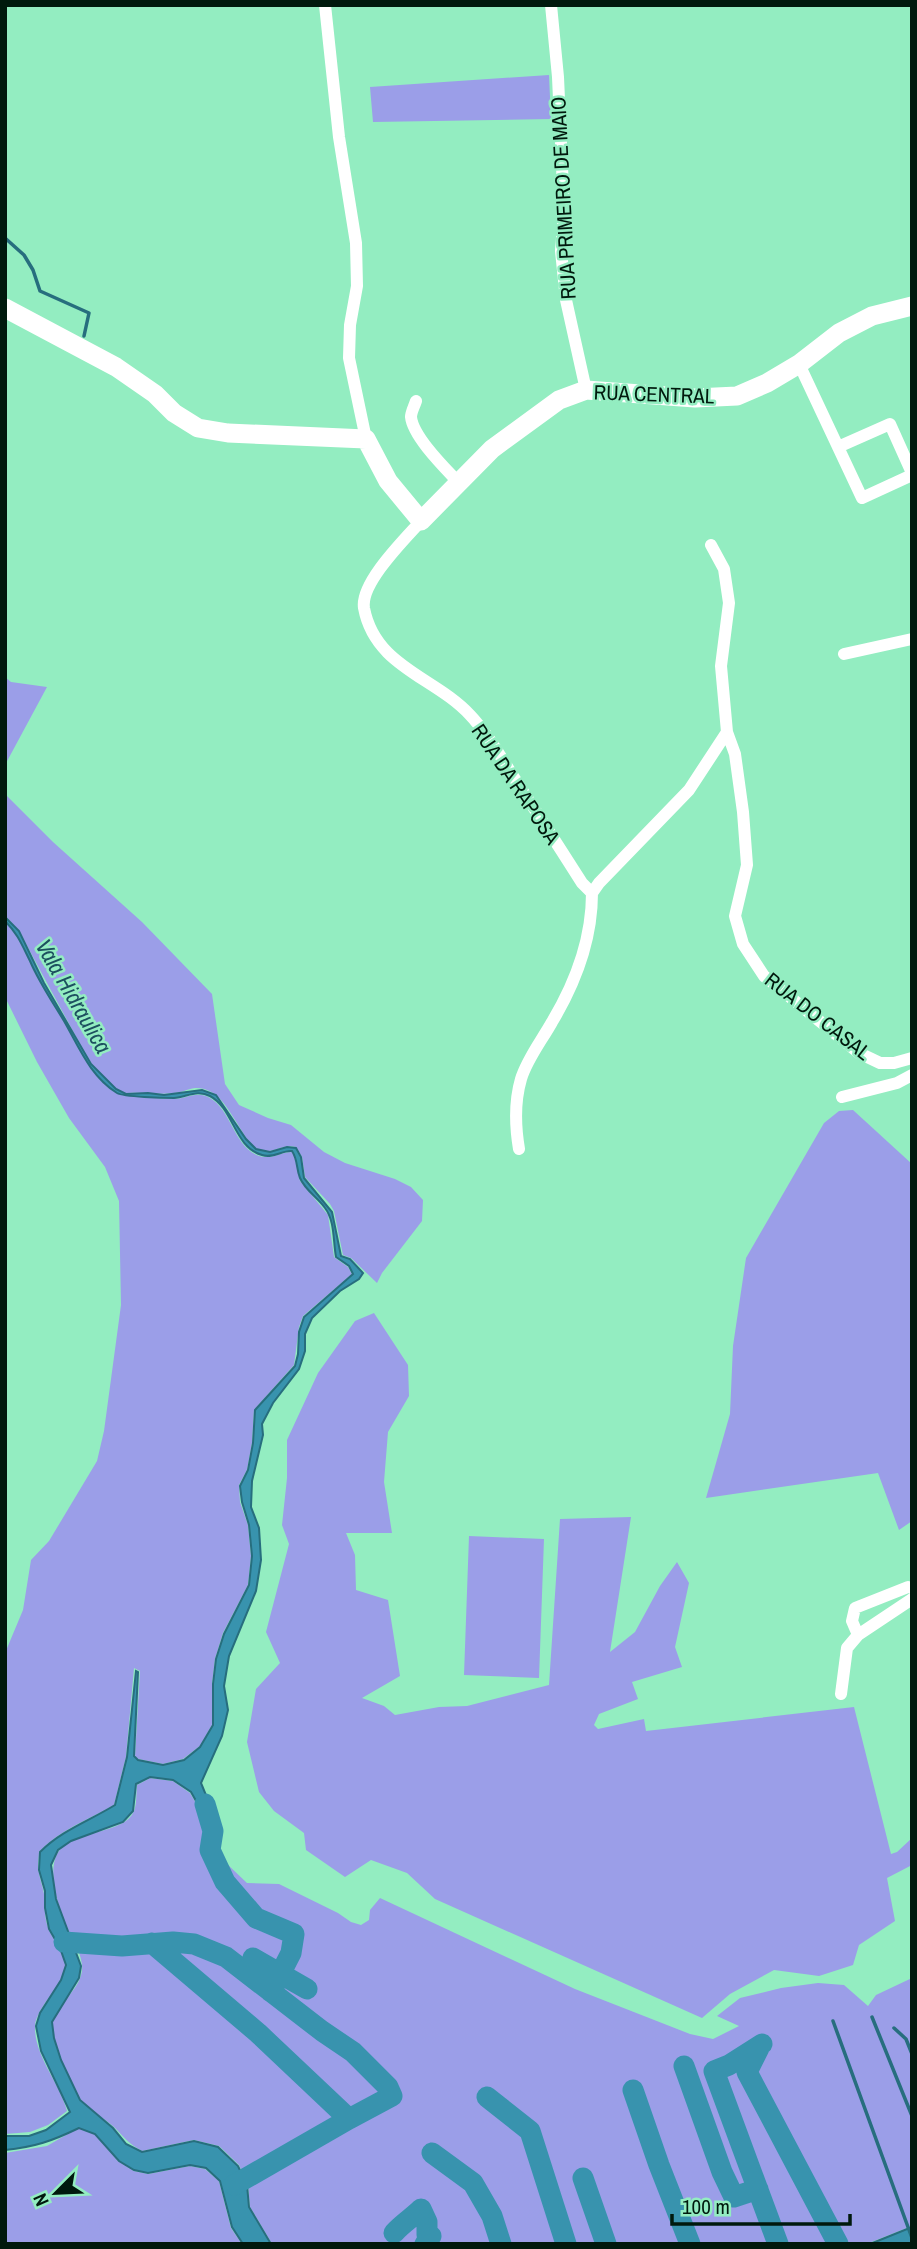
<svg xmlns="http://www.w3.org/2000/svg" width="917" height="2249" viewBox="0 0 917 2249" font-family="'Archivo Narrow',sans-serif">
	<rect width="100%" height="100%" fill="#93edc1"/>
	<!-- green -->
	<path fill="#9b9ee8" d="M549 75 551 119 373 122 370 87Z
		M5 677 11 682 47 687 5 765Z
		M5 794 53 842 142 922 212 994 225 1084 239 1105 268 1118 291 1125 324 1152 345 1163 395 1179 411 1187 423 1200 422 1221 382 1273 377 1283 351 1258 343 1255 334 1211 330 1204 305 1177 302 1157 296 1147C283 1143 272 1155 259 1150 248 1145 242 1130 235 1120 226 1105 215 1087 195 1088 187 1089 181 1093 173 1093 159 1095 144 1092 129 1093 143 1097 159 1099 173 1099 186 1099 197 1090 210 1098 233 1111 235 1154 265 1157 275 1158 282 1152 292 1152L296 1159 300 1181 328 1215 334 1257 348 1267 352 1274 303 1316 299 1327 294 1365 254 1410 252 1443 247 1470 239 1485 240 1502 248 1525 251 1556 248 1585 223 1633 215 1659 212 1684V1725L200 1746 183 1759 163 1764 138 1759 135 1756 140 1671 134 1668 126 1757 114 1805C88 1820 61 1829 39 1852 39 1859 37 1866 39 1873 40 1880 43 1887 44 1894 45 1906 44 1919 49 1930 54 1941 64 1952 65 1964 66 1984 37 2005 35 2026 34 2056 60 2083 67 2111L48 2125 30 2132 5 2134V1653L23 1610 31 1560 49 1541 97 1461 104 1431 121 1305 119 1201 105 1167 69 1118 37 1062 5 997V920L12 928 81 1046 19 931 5 916Z
		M853 1110 912 1164V1521L899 1530 878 1473 706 1498 730 1414 733 1346 746 1258 824 1123 839 1111Z
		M374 1313 408 1365 409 1396 388 1432 384 1482 392 1533H346L355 1555 356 1590 388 1600 400 1676 362 1698 384 1706 395 1715 439 1707 467 1706 549 1685 560 1519 631 1517 610 1652 635 1632 660 1586 677 1562 689 1583 675 1647 682 1667 632 1682 638 1699 599 1714 594 1725 598 1729 644 1719 646 1731 854 1707 891 1854 897 1852 912 1838V1865L887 1878 895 1921 859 1945 853 1965 819 1976 774 1970 730 1994 702 2018 435 1899 407 1873 371 1860 345 1877 306 1850 304 1833 274 1811 259 1792 247 1742 256 1689 280 1663 266 1632 289 1544 282 1525 287 1478V1440L318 1373 355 1321Z
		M469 1536 544 1539 539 1678 464 1675Z
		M150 1778 173 1781 190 1793 215 1835 225 1862 247 1883 279 1884 338 1913 351 1922 361 1925 369 1920 370 1910 380 1898 575 1989 690 2034 713 2039 739 2026 717 2016 740 1998 781 1988 818 1983 844 1985 868 2006 876 1995 912 1978V2226L869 2243 843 2244 836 2236V2244H272L250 2207 248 2185 239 2165 219 2146 194 2140 142 2151C129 2144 124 2137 114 2127 104 2118 90 2111 81 2100 72 2088 49 2036 53 2021 59 2000 84 1988 82 1965 80 1948 70 1936 64 1921 57 1902 48 1872 57 1854 71 1828 124 1836 134 1811 137 1804 136 1793 137 1785Z
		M78 2128 95 2134 118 2161 134 2171 148 2174 190 2166 205 2169 219 2181 231 2228 242 2244H5V2153L47 2146Z"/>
	<!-- water -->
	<path fill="#3893ae" stroke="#276e7e" stroke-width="2" d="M5 917 19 931 44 983 91 1064 116 1089 126 1094 148 1093 164 1095 202 1090 216 1095 246 1139 256 1149 270 1152 287 1147 296 1148 301 1157 304 1178 332 1212 341 1256 350 1259 363 1273 359 1279 340 1291 312 1318 305 1334V1351L299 1369 273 1403 262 1424 263 1435 252 1481 251 1507 259 1528 261 1560 256 1591 229 1656 224 1686 228 1710 222 1736 201 1783 208 1800 213 1831 191 1792 173 1780 150 1777 136 1784 133 1811 123 1822 71 1841 58 1850 51 1865 56 1899 81 1966 79 1978 52 2022 54 2038 61 2060 80 2100 113 2128 126 2144 142 2152 194 2141 218 2147 238 2166 247 2185 249 2207 271 2244H243L232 2227 220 2181 206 2168 190 2165 148 2173 134 2170 119 2161 95 2134 79 2128C52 2141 35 2147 5 2150V2136H29L46 2130 70 2112 41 2051 36 2026 40 2013 61 1980 66 1965 60 1948 49 1929 45 1908V1891L39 1870 40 1852C62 1830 89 1821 115 1805L127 1757 136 1671 138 1672 134 1756 138 1760 163 1765 184 1760 200 1747 213 1725V1684L216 1659 224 1634 249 1585 252 1556 249 1525 242 1502 240 1486 248 1470 253 1443 255 1410 295 1366 298 1354 299 1332 304 1317 353 1274 349 1266 336 1257C333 1241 335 1221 325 1208 318 1198 305 1190 300 1178 296 1168 298 1160 292 1151 282 1150 273 1159 262 1155 234 1147 234 1109 210 1096 197 1089 187 1097 174 1098 164 1098 124 1097 117 1093 90 1076 79 1047 64 1021 52 1001 39 982 30 961 22 945 18 934 5 921Z
		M912 2227V2244H870Z"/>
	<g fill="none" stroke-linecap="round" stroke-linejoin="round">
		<!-- stream -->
		<path stroke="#276e7e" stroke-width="3.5" d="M5 238 24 255 33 270 40 291 89 313 84 336
			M872 2017 912 2116
			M833 2021 912 2238
			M894 2028 906 2039 912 2054"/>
		<!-- river -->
		<path stroke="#3893ae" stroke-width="21" d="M205 1804 213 1831 210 1850 225 1882 256 1918 294 1934 291 1953 271 1992
			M64 1942 122 1946 173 1942 194 1944 226 1957 322 2031 353 2052 388 2087 392 2096 349 2119
			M152 1943 258 2033 349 2119 234 2185
			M253 1958 307 1989
			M762 2044 729 2065 714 2071 778 2244
			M759 2048 747 2072 838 2244
			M684 2066 722 2172 734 2197 758 2189
			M633 2090 659 2165 690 2244
			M487 2097 530 2131 566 2244
			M432 2153 473 2183 492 2216 501 2244
			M583 2178 606 2244
			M394 2233C403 2223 412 2218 421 2209L427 2222V2235L431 2236 425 2244"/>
		<!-- street -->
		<path stroke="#fff" stroke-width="12" d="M325 5 339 137 356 243 357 286 350 325 349 358 366 439
			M551 5 558 77 564 211 561 251 566 300 586 390
			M799 364 862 498 912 475
			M416 401C414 407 411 412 411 417 413 437 446 469 459 483
			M838 447 890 424 912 473
			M421 521C405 539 360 583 364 608 375 667 435 677 470 715 489 735 503 761 518 784 540 817 561 850 582 883L592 893
			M711 545 724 569 729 603 721 666 727 732 735 754 743 812 747 865 735 916 743 944 764 976 859 1053 880 1063H894L912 1058
			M844 654 912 639
			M592 893 599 883 689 790 727 732
			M842 1097 897 1083 912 1075
			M519 1149C515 1125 514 1103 521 1079 527 1059 542 1040 552 1022 576 982 592 940 592 893
			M858 1635 852 1621 855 1608 908 1587 912 1588
			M841 1694 847 1648 858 1635 912 1599"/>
		<!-- secondary -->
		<path stroke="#fff" stroke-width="19" d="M5 308 116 367 155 394 174 413 198 428 228 433 366 439 388 481 421 521 492 449 559 400 586 390 695 398 737 396 767 383 799 364 839 333 872 316 912 306"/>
	</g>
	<g text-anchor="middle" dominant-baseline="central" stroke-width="5" stroke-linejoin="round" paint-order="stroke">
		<!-- street labels -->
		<g font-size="21" fill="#00190d" stroke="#93edc1">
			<text transform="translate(563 198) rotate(-93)">RUA PRIMEIRO DE MAIO</text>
			<text transform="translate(654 394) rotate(2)">RUA CENTRAL</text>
			<text transform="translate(516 784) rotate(56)">RUA DA RAPOSA</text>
			<text transform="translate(818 1016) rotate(38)">RUA DO CASAL</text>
		</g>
		<!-- water labels -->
		<g font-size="23" font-style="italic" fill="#1d4f5f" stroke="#93edc1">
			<text transform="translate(74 996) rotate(60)">Vala Hidraulica</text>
		</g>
	</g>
	<!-- border -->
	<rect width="917" height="2249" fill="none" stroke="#00190d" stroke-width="14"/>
	<!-- north arrow -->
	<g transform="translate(56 2193) rotate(246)" stroke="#93edc1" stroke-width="5" paint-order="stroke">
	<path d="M0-5L12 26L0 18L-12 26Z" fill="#00190d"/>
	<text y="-10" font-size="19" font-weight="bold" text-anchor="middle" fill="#00190d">N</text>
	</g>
	<!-- scale -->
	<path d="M672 2214v10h178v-10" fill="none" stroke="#00190d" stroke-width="3.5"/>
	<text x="682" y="2214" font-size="21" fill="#00190d" stroke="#93edc1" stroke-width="5" paint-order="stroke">100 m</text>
</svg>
